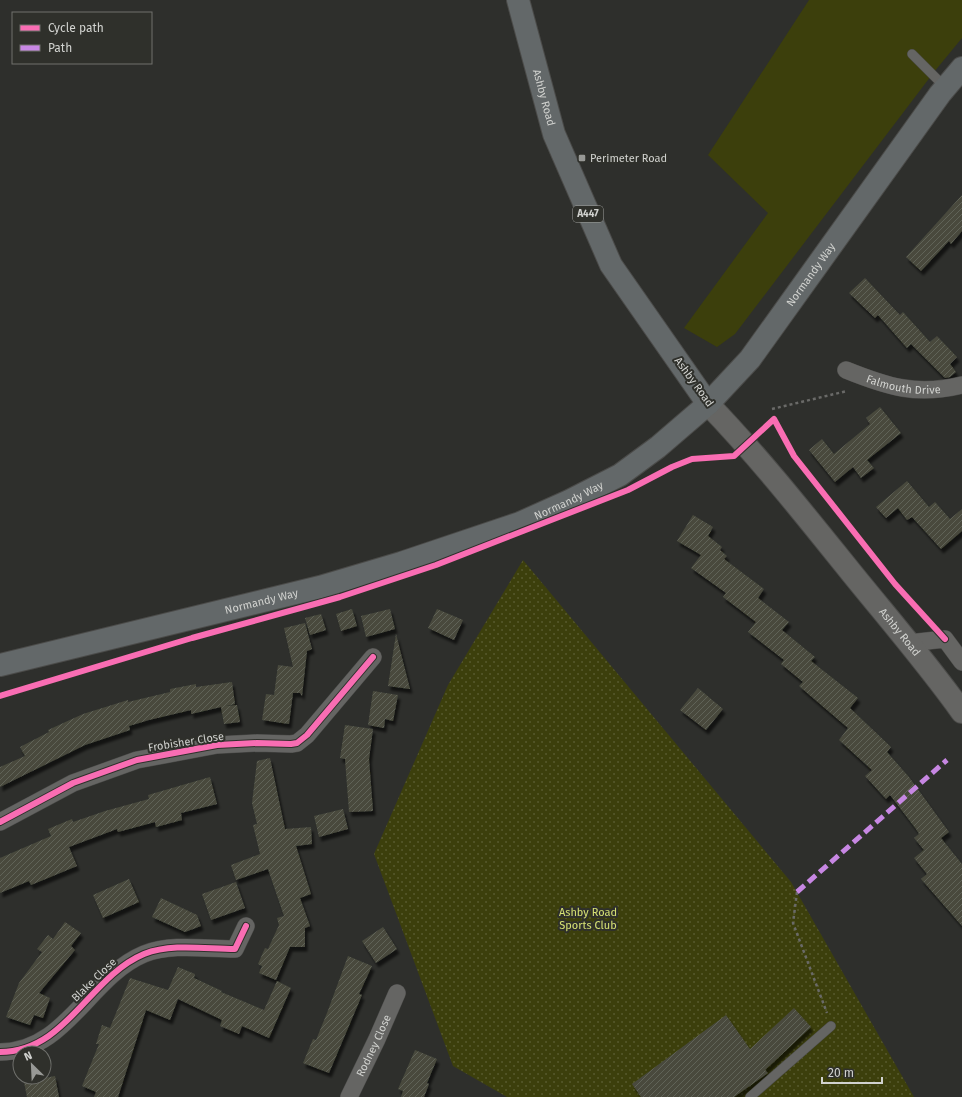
<svg xmlns="http://www.w3.org/2000/svg" width="962" height="1097" viewBox="0 0 962 1097" font-family="'Fira Sans',sans-serif">
	<defs>
		<pattern id="park-dots" width="8" height="8" patternUnits="userSpaceOnUse"><rect width="8" height="8" fill="#3c3f0c"/><path d="M2 2h.1M6 6h.1" fill="none" stroke="#575a2e" stroke-width="1.8" stroke-linecap="round"/></pattern>
		<pattern id="building-hatch" width="6" height="6" patternUnits="userSpaceOnUse"><rect width="6" height="6" fill="#484a3d"/><path d="M-1 1l2-2M0 6l6-6M5 7l2-2" fill="none" stroke="#616358"/></pattern>
		<filter id="shadow"><feDropShadow dx="2.5" dy="4.5" stdDeviation="1" flood-color="#0009"/></filter>
	</defs>
	<rect width="100%" height="100%" fill="#2e2f2c"/>
	<!-- park -->
	<path fill="url(#park-dots)" d="M523 560 791 882 914 1097H507L453 1066 374 854 448 685Z"/>
	<!-- garden -->
	<path fill="#3c3f0c" d="M809 0H962V38L934 72 735 334 717 347 684 328 768 213 708 155Z"/>
	<!-- building -->
	<path fill="url(#building-hatch)" filter="url(#shadow)" d="M962 195V231L951 244 949 241 921 271 906 257Z
		M865 278 900 315 903 312 930 342 937 336 957 357 950 364 956 372 950 377 945 378 911 344 907 348 878 315 875 318 849 293Z
		M880 407 901 433 867 460 874 468 861 478 853 467 835 482 809 450 822 439 834 454 870 424 866 418Z
		M907 481 929 507 935 502 950 519 962 509V531L941 549 912 517 907 520 898 508 886 518 876 507Z
		M693 515 713 527 708 536 722 547 720 550 727 556 724 559 764 589 758 598 789 622 782 630 815 657 811 661 858 698 850 708 891 747 887 752 909 777 949 832 941 838 962 864V926L921 879 927 874 914 858 924 850 914 838 919 834 916 829 890 795 886 799 865 776 872 770 839 740 848 728 799 686 803 682 781 664 784 660 748 632 756 622 723 597 726 593 691 568 701 555 677 541Z
		M352 609 357 626 341 631 336 614Z
		M390 609 395 629 366 637 361 616Z
		M437 609 463 620 454 640 428 628Z
		M321 614 326 630 310 635 305 618Z
		M305 623 312 649 307 651 302 696 300 693H293L289 724 262 720 266 694 274 695 278 665 293 667 284 628Z
		M396 634 410 689 388 686Z
		M232 682 235 704 226 706 237 705 240 722 224 724 221 707 191 714V710L149 720 129 726 130 730 85 745 0 787V767L25 756 20 747 49 732 48 730 83 714 128 700V702L170 692V689L196 684V687Z
		M698 688 723 709 706 730 680 710Z
		M373 691 398 695 393 721 385 719 384 728 368 725Z
		M345 725 373 729 369 759 373 811 349 812 345 759 340 758Z
		M270 758 285 829 311 827 312 844 296 846 311 894 300 898 310 926 305 928V947H290L276 980 259 973 262 966 258 964 265 948 268 949 279 925 277 918 284 916 270 875 268 869 236 880 231 865 260 854 253 825 257 824 252 803 257 761Z
		M210 777 217 804 181 813 182 820 156 827 155 822 118 832 117 829 69 847 77 866 31 885 29 881 0 893V858L51 836 48 829 72 819 73 822 105 811 149 799 148 795Z
		M343 809 348 829 319 837 314 816Z
		M129 879 139 902 103 918 93 895Z
		M236 882 245 908 211 920 202 894Z
		M161 898 197 915 201 926 185 932 152 917Z
		M65 922 81 933 71 946 75 950 39 993 50 998 43 1018 34 1015 30 1025 6 1017 19 983 42 952 37 949 48 935 53 939Z
		M383 927 397 949 376 963 362 941Z
		M348 956 372 966 359 994 362 995 329 1073 303 1063 313 1039 316 1040 327 1013Z
		M178 967 195 974 194 978 222 991 221 992 264 1010 277 981 291 988 269 1038 242 1026 239 1034 220 1026 222 1020 178 999 170 1020 146 1010 118 1097H94L96 1092 82 1086 99 1044H96L102 1025 110 1028 130 978 168 990Z
		M794 1008 811 1027 765 1070 768 1073 734 1097H641L632 1084 726 1015 750 1049Z
		M415 1050 437 1059 427 1083 429 1084 424 1097H401L403 1091 398 1089Z
		M55 1076 59 1097H27L24 1082Z"/>
	<g fill="none" stroke-linecap="round" stroke-linejoin="round">
		<!-- lane casing -->
		<g stroke="#4b4b49" stroke-width="10">
			<path id="lane" d="M912 54 946 88
				M750 1097 831 1026"/>
		</g>
		<!-- street casing -->
		<g stroke="#4b4b49" stroke-width="18">
			<g id="street">
				<path id="s1" d="M846 370C888 387 917 396 962 385"/>
				<path d="M909 643 945 639 962 662"/>
				<path d="M0 822 73 783 137 760 217 745 257 743 291 744 297 743 307 735 373 657"/>
				<path d="M0 1052C66 1052 89 977 144 954 172 943 206 949 235 949L246 926"/>
				<path id="s2" d="M349 1097 377 1039 397 993"/>
			</g>
		</g>
		<!-- secondary casing -->
		<g stroke="#4b4b49" stroke-width="24">
			<g id="secondary">
				<path id="s3" d="M708 404C759 457 804 514 850 571 888 618 927 663 962 712"/>
			</g>
		</g>
		<!-- primary casing -->
		<g stroke="#4b4b49" stroke-width="24">
			<g id="primary">
				<path id="s4" d="M518 0 554 134 611 265 708 404"/>
				<path id="s5" d="M0 665 320 587 401 563 520 523 569 501 620 475 658 447 708 404 750 359 940 94 962 68"/>
			</g>
		</g>
		<!-- path -->
		<path stroke="#6a6a68" stroke-width="2.5" stroke-dasharray="3 3" stroke-linecap="butt" d="M772 409 847 391
			M797 892 793 923 827 1013"/>
		<!-- lane -->
		<use href="#lane" stroke="#656563" stroke-width="9"/>
		<!-- street -->
		<use href="#street" stroke="#656563" stroke-width="17"/>
		<!-- secondary -->
		<use href="#secondary" stroke="#656563" stroke-width="22"/>
		<!-- primary -->
		<use href="#primary" stroke="#636869" stroke-width="22"/>
		<!-- quiet -->
		<path stroke="#c787e3" stroke-width="5" stroke-dasharray="10 5" stroke-linecap="butt" d="M797 892 947 760"/>
		<!-- cycleway casing -->
		<g stroke="#2f302b" stroke-width="8">
			<path id="cycleway" d="M0 696 192 638 340 597 436 565 628 490 672 467 692 459 734 456 774 419 794 456 895 584 945 639
				M0 822 73 783 137 760 217 745 257 743 291 744 297 743 307 735 373 657
				M0 1052C66 1052 89 977 144 954 172 943 206 949 235 949L246 926"/>
		</g>
		<!-- cycleway -->
		<use href="#cycleway" stroke="#f96db3" stroke-width="6"/>
	</g>
	<!-- markers -->
	<rect fill="#989996" stroke="#2f302b" stroke-width="1.5" x="578" y="154" width="8" height="8" rx="2"/>
	<g text-anchor="middle" dominant-baseline="central" stroke-width="4" stroke-linejoin="round" paint-order="stroke">
		<!-- shield labels -->
		<rect fill="#2f302b" stroke="#a0a19e" stroke-width="1" x="573" y="206" width="30" height="16" rx="3"/>
		<g font-size="10" font-weight="bold" fill="#d1d2cf">
			<text x="588" y="214">A447</text>
		</g>
		<!-- street labels -->
		<g font-size="11" fill="#d1d2cf" stroke="#2f302b">
			<text stroke="none"><textPath href="#s4" startOffset="101">Ashby Road</textPath></text>
			<text stroke="none"><textPath href="#s5" startOffset="929">Normandy Way</textPath></text>
			<text transform="translate(694 382) rotate(54)">Ashby Road</text>
			<text stroke="none"><textPath href="#s1" startOffset="60">Falmouth Drive</textPath></text>
			<text stroke="none"><textPath href="#s5" startOffset="593">Normandy Way</textPath></text>
			<text stroke="none"><textPath href="#s5" startOffset="269">Normandy Way</textPath></text>
			<text stroke="none"><textPath href="#s3" startOffset="298">Ashby Road</textPath></text>
			<text transform="translate(186 742) rotate(-9)">Frobisher Close</text>
			<text transform="translate(94 980) rotate(-44)">Blake Close</text>
			<text stroke="none"><textPath href="#s2" startOffset="57">Rodney Close</textPath></text>
		</g>
		<!-- poi labels -->
		<g font-size="11" fill="#d1d2cf" stroke="#2f302b" text-anchor="start">
			<text x="590" y="158">Perimeter Road</text>
		</g>
		<!-- park labels -->
		<g font-size="11" fill="#d6e173" stroke="#2f302b">
			<text x="588" y="912">Ashby Road<tspan x="588" dy="13">Sports Club</tspan></text>
		</g>
	</g>
	<!-- legend -->
	<rect x="12" y="12" width="140" height="52" fill="#2f302b" stroke="#70716d"/>
	<rect x="20" y="25" width="20" height="6" fill="#f96db3" stroke="#70716d"/>
	<text x="48" y="32" font-size="12" fill="#d1d2cf">Cycle path</text>
	<rect x="20" y="45" width="20" height="6" fill="#c787e3" stroke="#70716d"/>
	<text x="48" y="52" font-size="12" fill="#d1d2cf">Path</text>
	<!-- north arrow -->
	<g transform="translate(32 1065) rotate(336)"><circle r="19" fill="#2f302b" stroke="#70716d"/>
	<path d="M0-3L7 15L0 10L-7 15Z" fill="#989996"/>
	<text y="-6" font-size="11" font-weight="bold" text-anchor="middle" fill="#d1d2cf">N</text>
	</g>
	<!-- scale -->
	<path d="M822 1077v6h60v-6" fill="none" stroke="#d1d2cf" stroke-width="2"/>
	<text x="828" y="1077" font-size="12" fill="#d1d2cf" stroke="#2f302b" stroke-width="3" paint-order="stroke">20 m</text>
</svg>
